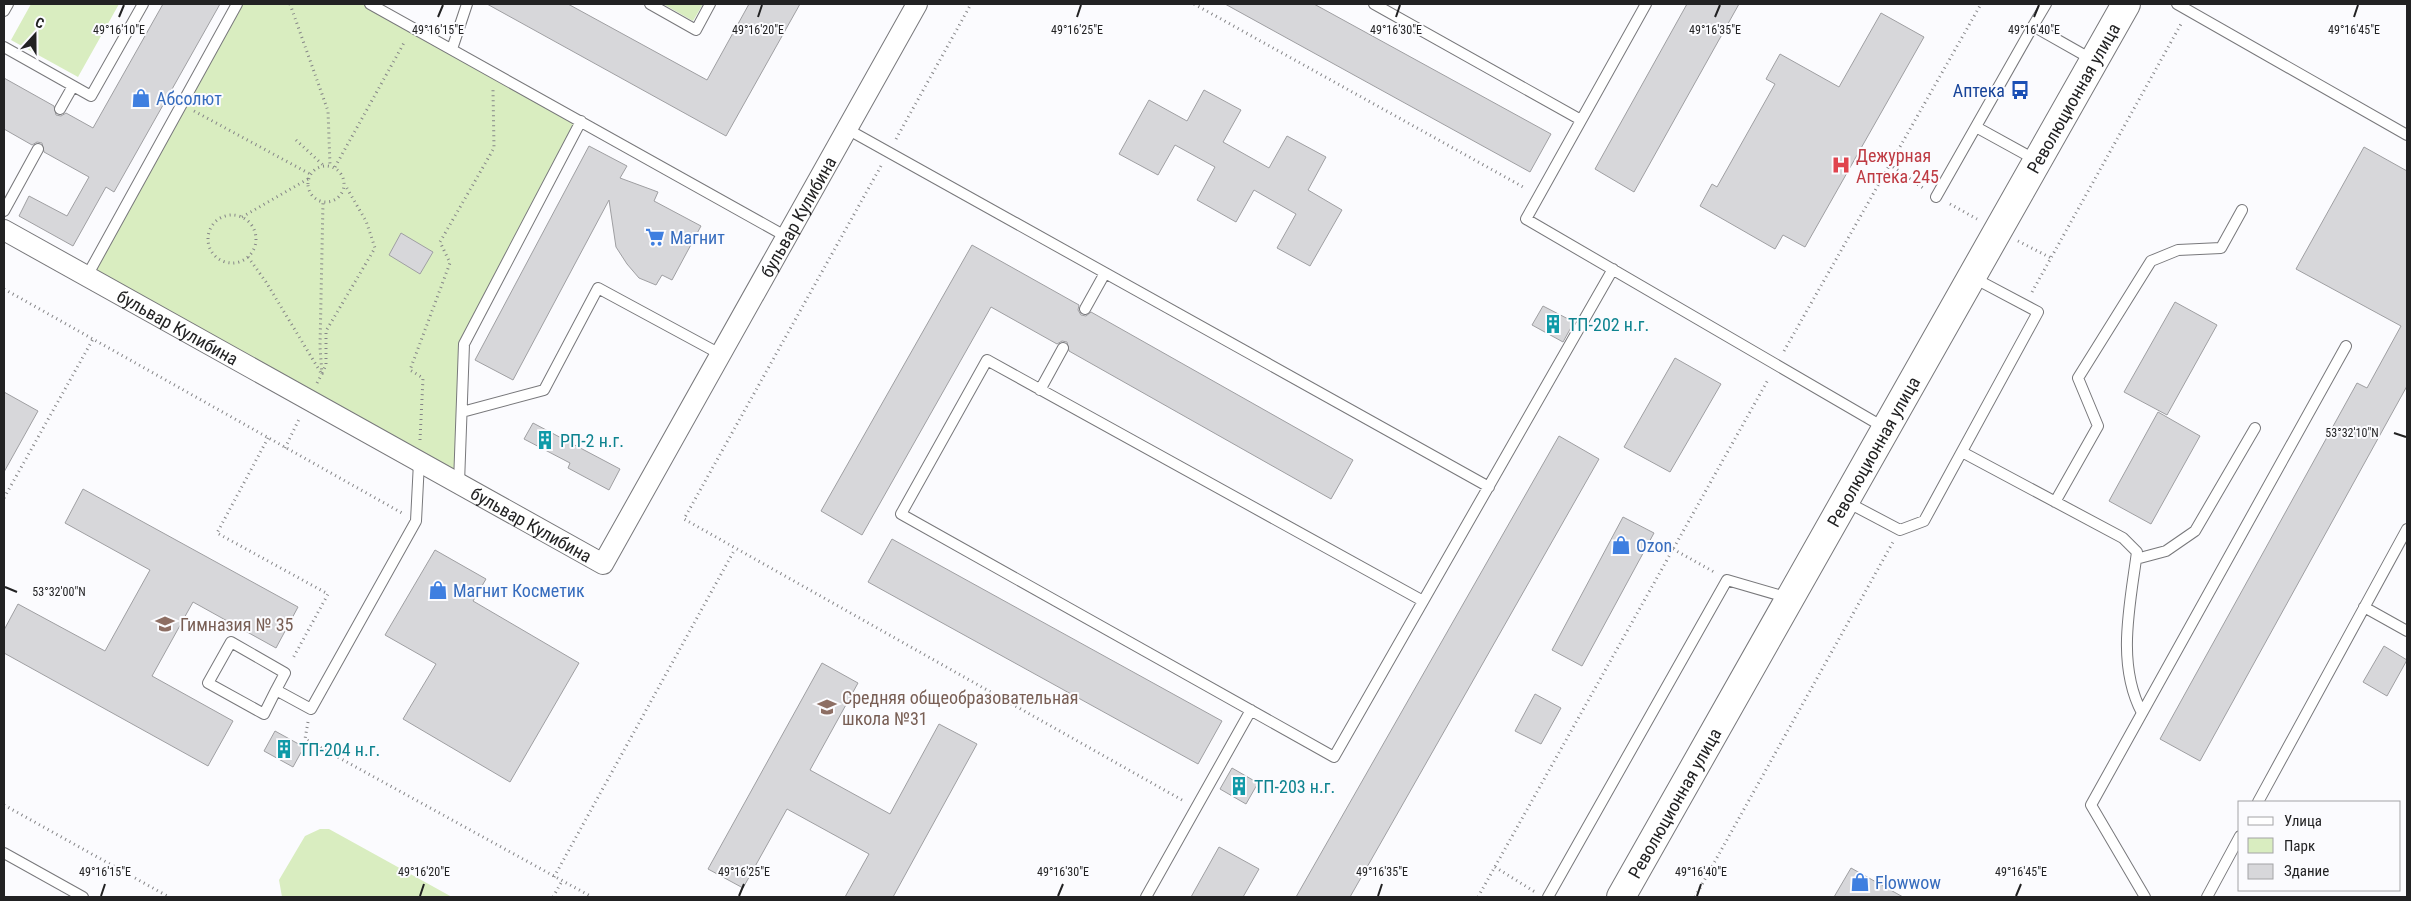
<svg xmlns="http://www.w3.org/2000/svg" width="2411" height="901" viewBox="0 0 2411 901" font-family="'Roboto Condensed',sans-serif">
	<rect width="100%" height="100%" fill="#fbfbfe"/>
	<!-- green -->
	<path fill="#d9edc0" d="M31 4H119L78 77 11 40Z
		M242 4H365L577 123 461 344 457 480 90 275Z
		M663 4H703L693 21Z
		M320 829H329L452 897H282L279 880 305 836Z"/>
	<!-- building -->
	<path fill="#d7d7da" stroke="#9f9fa2" d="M163 4H220L114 192 106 187 73 246 19 216 29 196 67 216 89 177 44 152 42 143 37 142 32 145 4 129V78L54 106 56 115 61 116 66 113 93 128Z
		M487 4H568L707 80 749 4H800L726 136Z
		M1225 4H1314L1551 134 1530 172Z
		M1687 4H1739L1634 192 1595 169Z
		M1881 13 1924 37 1805 247 1783 235 1775 249 1700 206 1712 184 1717 187 1775 84 1766 79 1780 54 1839 87Z
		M1204 90 1241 110 1223 142 1269 168 1287 136 1326 157 1308 190 1342 210 1310 266 1277 248 1296 214 1254 190 1236 222 1197 200 1215 167 1175 145 1158 175 1119 154 1149 100 1187 121Z
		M589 146 627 166 620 178 658 192 654 201 701 226 672 280 662 275 656 285 639 278 627 264 616 247 609 200 513 380 475 360Z
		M2364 147 2407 171V386L2200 761 2160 739 2357 383 2367 388 2401 326 2296 269Z
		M401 233 433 252 420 274 389 255Z
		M972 245 1079 305 1078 310 1081 315 1086 316 1091 312 1353 460 1331 499 1069 351 1067 342 1062 341 1057 344 991 307 862 535 821 511Z
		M2175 302 2217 325 2167 415 2124 392Z
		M1543 306 1574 322 1563 342 1532 325Z
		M1675 358 1721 384 1670 472 1624 447Z
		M4 392 38 411 4 472Z
		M2158 412 2200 436 2151 524 2109 501Z
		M533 423 620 469 609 490 568 468 570 463 524 439Z
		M1559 436 1599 459 1350 897H1296Z
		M83 489 298 607 276 648 193 602 152 676 233 721 208 766 4 653V630L18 604 105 651 150 570 65 523Z
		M1623 517 1654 533 1582 666 1552 650Z
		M892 539 1222 721 1198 764 868 582Z
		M435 550 486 579 473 601 579 663 510 782 403 719 436 664 385 635Z
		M2384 646 2407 660 2387 696 2363 682Z
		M822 663 858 683 810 770 890 814 939 724 977 744 893 897H845L869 854 787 809 743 888 708 869Z
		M1535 694 1561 708 1541 744 1515 731Z
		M275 731 304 747 293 767 264 751Z
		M1232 768 1258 783 1246 804 1220 789Z
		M1219 847 1259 869 1243 897H1191Z
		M1851 868 1903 897H1834Z"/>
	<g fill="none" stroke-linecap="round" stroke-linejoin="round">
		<!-- service casing -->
		<g stroke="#78787b" stroke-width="12">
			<path id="service" d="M370 4 787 237
				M650 4 696 30 710 4
				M1374 4 1581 120
				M1646 4 1526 219 1885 428
				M2046 4 2033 26 2093 60
				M2177 4 2407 135
				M4 11 8 4
				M4 47 91 96 143 4
				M452 49 467 4
				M60 109 73 86
				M1976 127 2036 160
				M847 129 1489 487
				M1936 197 2033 26
				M4 211 38 149
				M87 276 237 4
				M1085 309 1105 273
				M1040 390 1063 348
				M462 412 544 390 598 288 720 354
				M1962 452 2123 538 2137 552C2130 605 2116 664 2142 713
				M459 483 464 344 581 121
				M1845 501 1900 530 1924 521 2038 312 1972 277
				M2055 502 2098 426 2078 378 2151 261 2178 250 2221 248 2242 210
				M2136 559 2166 551 2195 531 2255 428
				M1423 601 987 360 901 514 1334 757 1613 269
				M2364 607 2407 631
				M276 690 285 673 231 642 208 683 264 714 276 690 311 709 416 521 419 462
				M2258 802 2407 529
				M4 853 83 897
				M1146 897 1251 710
				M1548 897 1727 580 1789 598
				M2145 897 2091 805 2346 346
				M2207 897 2240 836"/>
		</g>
		<!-- minor casing -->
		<g stroke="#78787b" stroke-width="22">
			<g id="minor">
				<path id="s1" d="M4 230 603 564 917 4"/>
			</g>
		</g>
		<!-- secondary casing -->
		<g stroke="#78787b" stroke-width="30">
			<g id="secondary">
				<path id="s2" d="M1621 897 2126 4"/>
			</g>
		</g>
		<!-- path -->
		<path stroke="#858587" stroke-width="3" stroke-dasharray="1 4" stroke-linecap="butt" d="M290 4 328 111 330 165
			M1194 4 1525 188
			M194 111 310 174
			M896 139 971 4
			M296 140 323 165
			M1889 164 1923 188
			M308 184a18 18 0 1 1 36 0a18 18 0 1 1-36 0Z
			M881 166 684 519 1182 800
			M335 167 405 41
			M1950 204 1977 219
			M208 239a24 24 0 1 1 48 0a24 24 0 1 1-48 0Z
			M242 217 308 179
			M2018 241 2051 258
			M248 257 266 282 321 373
			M4 289 402 513
			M2032 292 2181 24
			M1784 351 1981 4
			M322 373 326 365V331L375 248 366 221 345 185
			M317 383 322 374 320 347 323 202
			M268 438 217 533 328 594 292 660
			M420 440 423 378 410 370 450 263 440 242 494 148 493 90
			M285 448 300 417
			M4 498 93 339
			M1673 549 1714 572
			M308 722 305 739 592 897
			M4 805 169 897
			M1495 867 1535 892
			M554 877 735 549
			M553 897 562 881
			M1478 897 1769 378
			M1695 897 1893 542"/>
		<!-- service -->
		<use href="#service" stroke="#fff" stroke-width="10"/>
		<!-- minor -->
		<use href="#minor" stroke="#fff" stroke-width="20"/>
		<!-- secondary -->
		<use href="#secondary" stroke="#fff" stroke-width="28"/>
	</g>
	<!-- ticks -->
	<path fill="none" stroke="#222223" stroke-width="2" d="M119 17 124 5M438 17 443 5M758 17 762 5M1077 17 1081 5M1396 17 1400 5M1715 17 1720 5M2034 17 2039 5M2354 17 2358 5M2394 433 2406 437M5 587 17 592M101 896 105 884M420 896 424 884M739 896 744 884M1058 896 1063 884M1378 896 1382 884M1697 896 1701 884M2016 896 2021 884"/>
	<!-- icons -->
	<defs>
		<g id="bus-bare" transform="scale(1.5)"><path d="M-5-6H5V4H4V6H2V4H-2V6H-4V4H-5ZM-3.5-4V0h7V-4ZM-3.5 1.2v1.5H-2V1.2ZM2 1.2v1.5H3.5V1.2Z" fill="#1a4fb4" stroke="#fbfbfe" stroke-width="2.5" paint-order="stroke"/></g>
		<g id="shop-bare" transform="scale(1.5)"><path d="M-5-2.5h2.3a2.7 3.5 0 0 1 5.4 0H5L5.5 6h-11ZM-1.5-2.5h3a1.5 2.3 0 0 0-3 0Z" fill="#3f7fe0" stroke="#fbfbfe" stroke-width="2.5" paint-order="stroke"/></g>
		<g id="hospital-bare" transform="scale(1.5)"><path d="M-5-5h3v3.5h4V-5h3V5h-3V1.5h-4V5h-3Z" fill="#e0444e" stroke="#fbfbfe" stroke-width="2.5" paint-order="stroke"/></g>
		<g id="supermarket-bare" transform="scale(1.5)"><path d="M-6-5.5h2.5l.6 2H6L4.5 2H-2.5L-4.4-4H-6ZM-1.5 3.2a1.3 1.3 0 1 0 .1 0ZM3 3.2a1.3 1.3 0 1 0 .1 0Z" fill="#3f7fe0" stroke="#fbfbfe" stroke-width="2.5" paint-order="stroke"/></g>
		<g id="building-bare" transform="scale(1.5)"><path d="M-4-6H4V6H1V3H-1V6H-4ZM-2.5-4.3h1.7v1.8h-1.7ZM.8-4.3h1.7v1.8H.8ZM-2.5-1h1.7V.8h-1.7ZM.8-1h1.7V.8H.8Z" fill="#0f9aa8" stroke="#fbfbfe" stroke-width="2.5" paint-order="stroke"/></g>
		<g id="school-bare" transform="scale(1.5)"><path d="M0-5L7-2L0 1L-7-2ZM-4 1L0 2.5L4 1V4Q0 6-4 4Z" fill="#8d6e63" stroke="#fbfbfe" stroke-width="2.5" paint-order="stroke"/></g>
	</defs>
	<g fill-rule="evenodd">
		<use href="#bus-bare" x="2020" y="90"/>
		<use href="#shop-bare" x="141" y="98"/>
		<use href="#hospital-bare" x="1841" y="165"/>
		<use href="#supermarket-bare" x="655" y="237"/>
		<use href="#building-bare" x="1553" y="324"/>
		<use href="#building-bare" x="545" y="440"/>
		<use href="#shop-bare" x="1621" y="545"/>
		<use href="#shop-bare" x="438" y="590"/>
		<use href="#school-bare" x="165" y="624"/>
		<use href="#school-bare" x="827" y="707"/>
		<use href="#building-bare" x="284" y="749"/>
		<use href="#building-bare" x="1239" y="786"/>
		<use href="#shop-bare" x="1860" y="882"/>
	</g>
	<g text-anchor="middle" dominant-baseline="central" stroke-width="4" stroke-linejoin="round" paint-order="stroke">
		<!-- transit labels -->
		<g font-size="18" fill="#164399" stroke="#fbfbfe" text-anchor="end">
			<text x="2005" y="90">Аптека</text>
		</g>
		<!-- shop labels -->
		<g font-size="18" fill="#366cbe" stroke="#fbfbfe" text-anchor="start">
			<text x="156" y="98">Абсолют</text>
			<text x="670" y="237">Магнит</text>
			<text x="1636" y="545">Ozon</text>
			<text x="453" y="590">Магнит Косметик</text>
			<text x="1875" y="882">Flowwow</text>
		</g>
		<!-- street labels -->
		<g font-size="18" fill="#222223" stroke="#fbfbfe">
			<text stroke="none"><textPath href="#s2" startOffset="918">Революционная улица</textPath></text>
			<text stroke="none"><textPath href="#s1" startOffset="1084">бульвар Кулибина</textPath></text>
			<text stroke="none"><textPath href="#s1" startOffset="199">бульвар Кулибина</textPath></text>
			<text stroke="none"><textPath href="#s2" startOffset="512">Революционная улица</textPath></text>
			<text stroke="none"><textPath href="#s1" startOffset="604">бульвар Кулибина</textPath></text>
			<text stroke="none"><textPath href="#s2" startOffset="108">Революционная улица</textPath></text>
		</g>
		<!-- health labels -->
		<g font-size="18" fill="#be3a42" stroke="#fbfbfe" text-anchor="start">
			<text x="1856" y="155">Дежурная<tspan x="1856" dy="21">Аптека 245</tspan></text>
		</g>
		<!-- culture labels -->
		<g font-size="18" fill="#0d838f" stroke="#fbfbfe" text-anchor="start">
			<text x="1568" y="324">ТП-202 н.г.</text>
			<text x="560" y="440">РП-2 н.г.</text>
			<text x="299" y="749">ТП-204 н.г.</text>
			<text x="1254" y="786">ТП-203 н.г.</text>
		</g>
		<!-- education labels -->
		<g font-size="18" fill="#785e54" stroke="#fbfbfe" text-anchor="start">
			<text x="180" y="624">Гимназия № 35</text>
			<text x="842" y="697">Средняя общеобразовательная<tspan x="842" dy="21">школа №31</tspan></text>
		</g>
	</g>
	<g font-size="12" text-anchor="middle" fill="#222223" stroke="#fbfbfe" stroke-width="4" stroke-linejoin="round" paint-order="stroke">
		<text x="2034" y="34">49°16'40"E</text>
		<text x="119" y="34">49°16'10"E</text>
		<text x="438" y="34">49°16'15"E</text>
		<text x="758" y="34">49°16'20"E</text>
		<text x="1077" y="34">49°16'25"E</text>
		<text x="1396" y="34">49°16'30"E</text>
		<text x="1715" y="34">49°16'35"E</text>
		<text x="2354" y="34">49°16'45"E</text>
		<text x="2352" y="437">53°32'10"N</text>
		<text x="59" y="596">53°32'00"N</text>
		<text x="105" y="876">49°16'15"E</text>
		<text x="424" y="876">49°16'20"E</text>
		<text x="744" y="876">49°16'25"E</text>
		<text x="1063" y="876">49°16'30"E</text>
		<text x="1382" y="876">49°16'35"E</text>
		<text x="1701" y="876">49°16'40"E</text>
		<text x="2021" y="876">49°16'45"E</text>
	</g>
	<!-- border -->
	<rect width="2411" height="901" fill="none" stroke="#222223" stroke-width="10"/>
	<!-- legend -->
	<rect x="2238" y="801" width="162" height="90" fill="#fbfbfe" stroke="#a4a4a6"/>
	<rect x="2248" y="817" width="25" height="8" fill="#ffffff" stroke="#a4a4a6"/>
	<text x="2284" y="826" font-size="15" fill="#222223">Улица</text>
	<rect x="2248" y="838" width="25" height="15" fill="#d9edc0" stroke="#a4a4a6"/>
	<text x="2284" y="851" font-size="15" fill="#222223">Парк</text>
	<rect x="2248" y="864" width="25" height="15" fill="#d7d7da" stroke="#a4a4a6"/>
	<text x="2284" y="876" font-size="15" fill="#222223">Здание</text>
	<!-- north arrow -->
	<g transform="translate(35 35) rotate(21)" stroke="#fbfbfe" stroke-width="4" paint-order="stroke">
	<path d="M0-4L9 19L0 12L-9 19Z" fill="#222223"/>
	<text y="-8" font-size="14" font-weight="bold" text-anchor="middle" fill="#222223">С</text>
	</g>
</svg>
